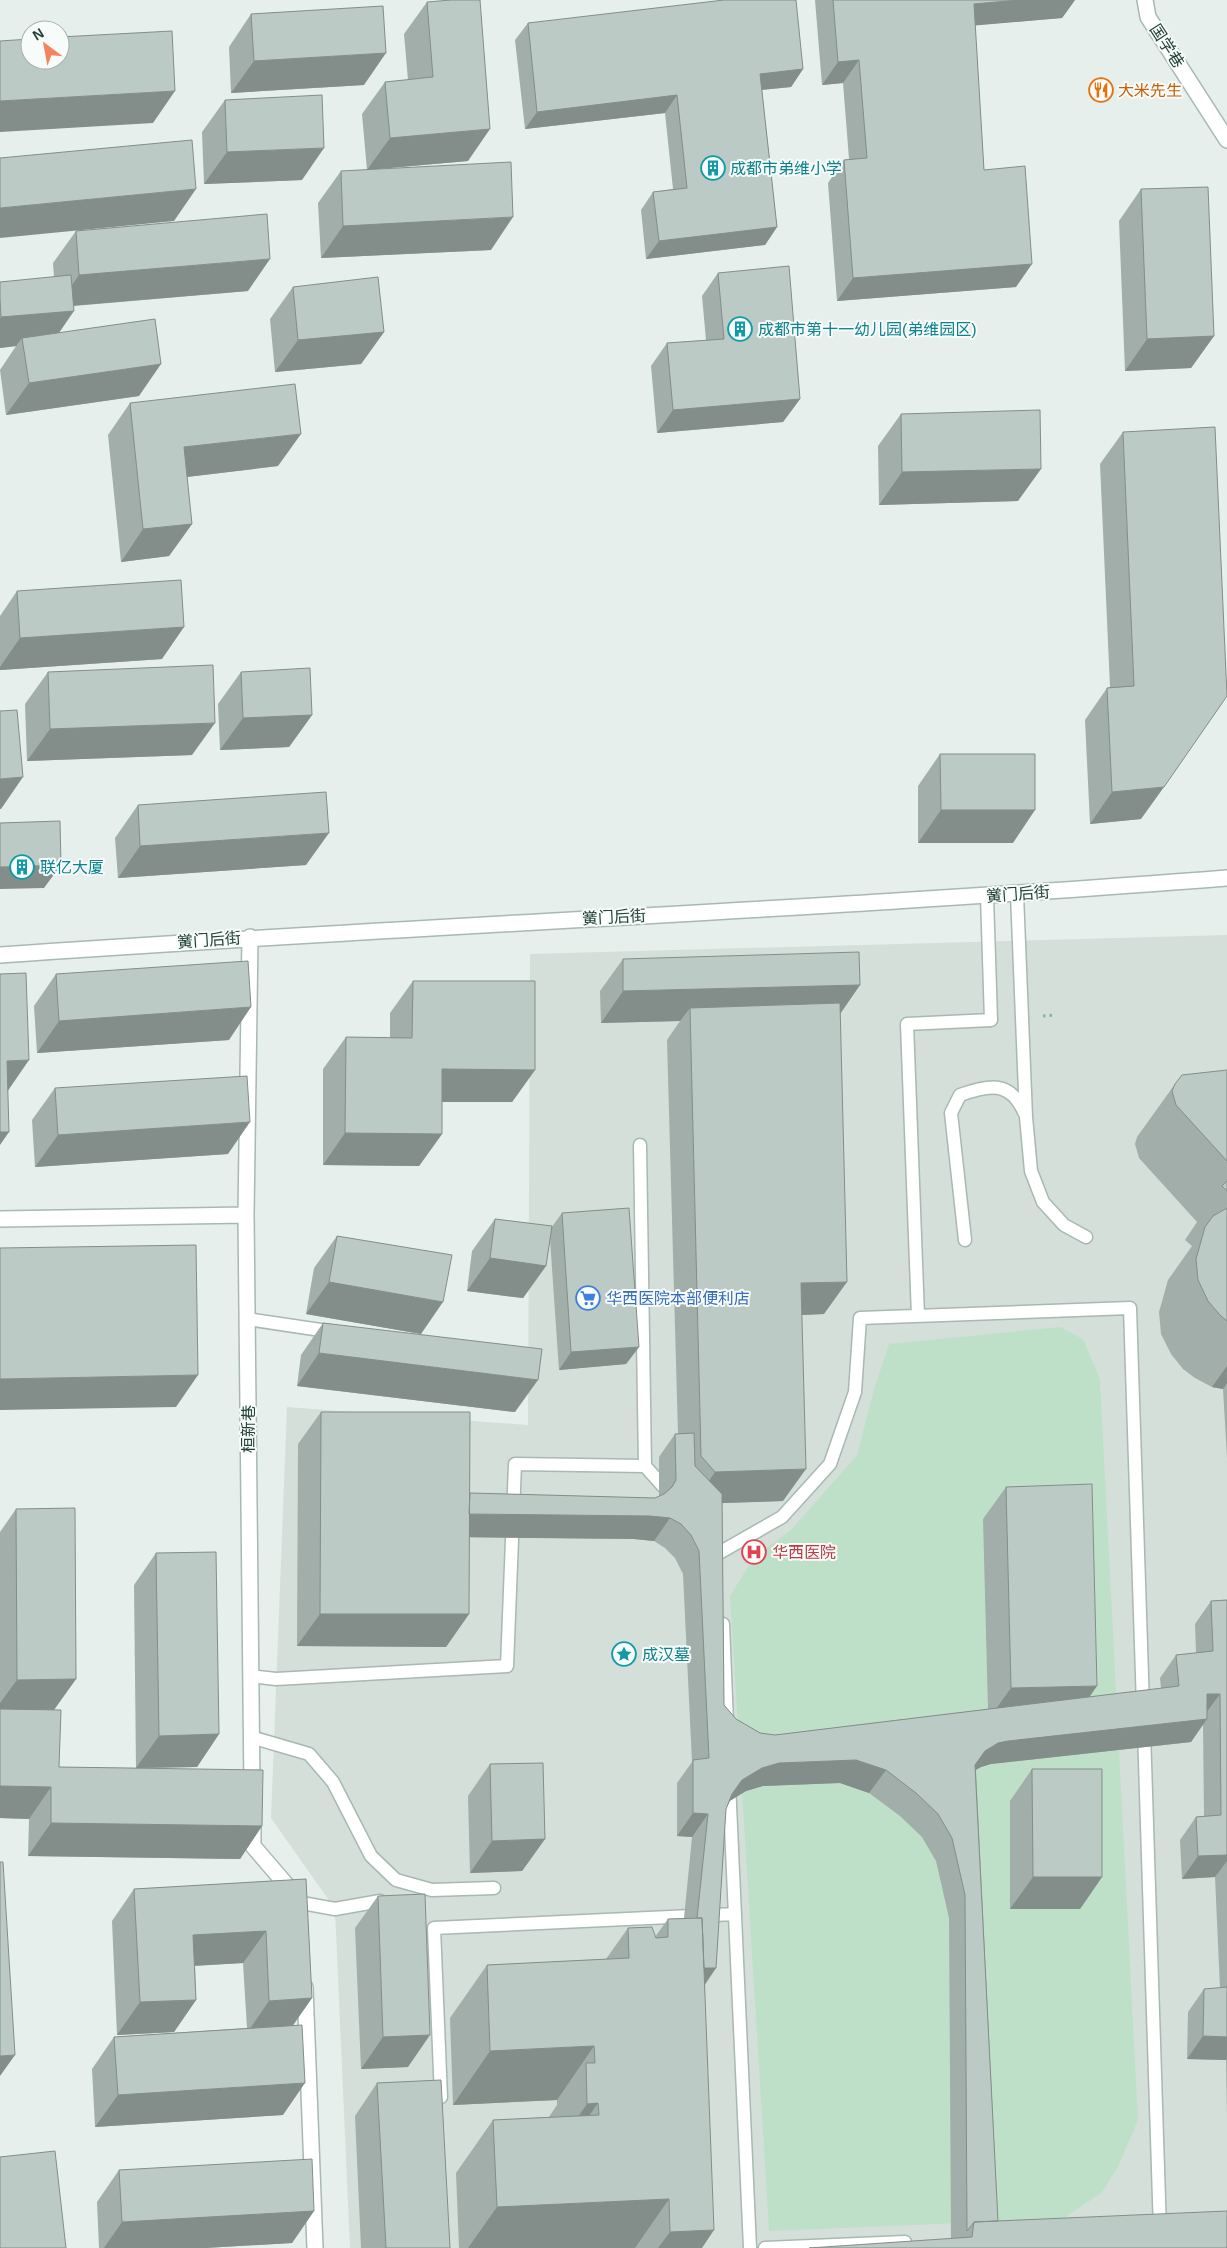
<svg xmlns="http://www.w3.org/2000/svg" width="1227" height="2248" viewBox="0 0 1227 2248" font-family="Arial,'Noto Sans SC',sans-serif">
	<rect width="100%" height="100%" fill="#e6efeb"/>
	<!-- built -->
	<path fill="#d4dfda" d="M1227 935V2248H350L335 1909 271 1818 287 1407 528 1425 530 954Z"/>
	<!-- green -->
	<path fill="#bfe0c8" d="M1060 1327 1083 1339 1100 1379 1138 2120 1118 2167 1102 2192 1063 2219 769 2231 730 1596 754 1557 791 1530 857 1455 874 1389 889 1344Z"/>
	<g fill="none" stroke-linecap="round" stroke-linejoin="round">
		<!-- service casing -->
		<g stroke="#a8b8b2" stroke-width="15">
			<path id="service" d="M1017 894 1026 1117 1031 1171 1043 1202 1064 1225 1086 1237
				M640 1145 645 1466 670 1494
				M965 1240 951 1113 960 1095C988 1085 1010 1080 1024 1112
				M918 1316 907 1024 991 1020 987 896
				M247 1319 334 1332
				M719 1553 782 1517 830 1464 855 1392 860 1318 1130 1308 1143 1706
				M723 1624 727 1723
				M250 1676 276 1679 507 1666 515 1464 645 1466
				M1144 1731 1160 2231
				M251 1737 309 1754 333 1782 371 1856 396 1880 432 1890 494 1888
				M729 1783 750 2248
				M302 1903 335 1909 380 1901 389 1906
				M441 2097 434 1928 735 1914
				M765 2248 905 2242"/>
		</g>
		<!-- minor casing -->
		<g stroke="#a8b8b2" stroke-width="18">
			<path id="minor" d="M1145 0 1148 17 1227 140
				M250 937 246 1215 252 1790
				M0 955C409 926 818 910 1227 878
				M0 1219 246 1215
				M253 1820V1846L296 1896
				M305 1987 315 2248"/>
		</g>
		<!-- path -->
		<path stroke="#86b3a5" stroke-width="3" stroke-dasharray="2.5 4" stroke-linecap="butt" d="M1043 1016 1055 1015"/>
		<!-- service -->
		<use href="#service" stroke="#fff" stroke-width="12"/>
		<!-- minor -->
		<use href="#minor" stroke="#fff" stroke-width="15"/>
	</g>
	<!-- wall -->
	<path fill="#a1aea9" d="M815 0H1075L1062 18 975 25 984 170 1016 287 837 301 828 183 844 160 849 159 843 83 822 85Z
		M427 2 468 161 376 169 491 250 321 258 318 203 341 171 367 170 362 114 385 82 408 80 404 34Z
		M251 14 364 85 231 93 229 47Z
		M528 23 803 69 791 87 762 90 777 227 765 245 646 259 641 210 653 192 673 189 665 113 525 129 515 40Z
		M225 100 302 180 204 184 202 132Z
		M1141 189 1214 336 1191 368 1125 371 1119 221Z
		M76 231 248 291 74 306 59 333 139 396 6 415 0 370 16 346 0 348V282L54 277 53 263Z
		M718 273 800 399 783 422 657 433 651 366 667 343 706 340 702 296Z
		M293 287 384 332 361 364 275 372 270 319Z
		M130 403 278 466 187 477 192 524 169 556 121 562 108 435Z
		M901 414 1018 501 879 505 878 446Z
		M1123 432 1141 819 1090 824 1085 720 1107 688 1110 687 1100 464Z
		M17 591 162 659 0 670V616Z
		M48 672 192 755 27 761 25 704Z
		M241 672 312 715 289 747 220 750 218 704Z
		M940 754 1013 843H918V786Z
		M138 805 306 865 118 878 115 838Z
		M623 959 860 985 840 1013 824 1314 802 1315 783 1501 722 1503 724 1705 736 1719 760 1733 775 1735 988 1709 983 1519 1006 1487 1090 1697 1161 1688 1160 1678 1176 1655 1196 1653 1195 1624 1211 1601 1227 1600V2119L1226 2060 1187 2059 1188 2012 1204 1989 1220 1988 1215 1877 1182 1879 1180 1840 1196 1817 1204 1816 1203 1724 1191 1742 991 1764 981 1767 976 1770 998 2221 1227 2248 951 2238 949 1918 936 1861 922 1837 900 1816 869 1793 840 1783 763 1786 746 1791 730 1801 726 1809 716 1968 705 1985 702 2248H459L456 2173 493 2120 549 2117 557 2105V2100L453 2105 450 2018 487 1965 606 1959 628 1928 655 1937 668 1919 684 1918 692 1837 677 1836V1783L692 1762 683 1574 675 1558 665 1548 654 1541 634 1539 469 1537V1614L446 1647 297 1646 298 1444 321 1412 470 1493 655 1498 659 1496V1457L675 1434H678L667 1040 680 1021 601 1023 600 991Z
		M56 974 229 1040 37 1053 34 1006Z
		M413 981 535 1070 512 1102H442V1134L419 1166 323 1165V1069L346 1037 390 1038V1013Z
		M1227 1070V1458L1223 1389 1212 1387 1195 1378 1183 1369 1171 1354 1161 1334 1159 1312 1168 1280 1192 1246 1185 1240 1197 1222 1139 1158 1135 1144 1137 1137 1175 1084Z
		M55 1088 228 1154 35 1167 32 1120Z
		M562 1213 639 1347 626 1364 559 1370 550 1239 546 1266 523 1298 467 1291 472 1251 495 1219 551 1228Z
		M337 1236 421 1334 306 1314 314 1268Z
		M323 1323 515 1412 297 1386 301 1355Z
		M16 1509 76 1679 54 1710 59 1767 136 1768 134 1585 156 1553 219 1734 197 1767 141 1768 262 1826 240 1859 28 1856 29 1819 0 1818V1532Z
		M490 1764 545 1839 522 1871 470 1873 468 1796Z
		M1032 1769 1102 1877 1080 1909H1010V1801Z
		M306 1879 312 1998 293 2025 283 2115 95 2127 92 2069 114 2037 247 2028 243 1963 195 1966 196 2000 174 2032 117 2035 112 1921 134 1889Z
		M378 1896 408 2067 361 2069 355 1928Z
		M377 2083 450 2248H361L355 2116Z
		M119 2170 314 2211 292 2243 205 2248H99L97 2202Z"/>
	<!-- shaded-wall -->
	<path fill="#838d89" d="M1019 0H1075L1062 18 958 27 974 4Z
		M386 53 364 85 231 93 254 61Z
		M859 60 843 83 822 85 838 62Z
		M803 69 791 87 748 91 760 74Z
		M175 91 153 123 0 132V101Z
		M677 95 665 113 525 129 537 112Z
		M490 129 468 161 367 170 390 138Z
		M324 148 302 180 204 184 227 152Z
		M196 189 174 221 0 238V208Z
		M513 217 491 250 321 258 343 226Z
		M777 227 765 245 646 259 659 241Z
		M270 259 248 291 57 307 79 275Z
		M1032 264 1016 287 837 301 853 278Z
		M74 311 52 343 22 338 16 346 0 348V319L1 317Z
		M384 332 361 364 275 372 298 340Z
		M1214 336 1191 368 1125 371 1147 339Z
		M161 364 139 396 6 415 29 383Z
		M800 399 783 422 657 433 673 410Z
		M301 434 278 466 161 480 184 447Z
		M1041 469 1018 501 879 505 902 472Z
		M192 524 169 556 121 562 143 529Z
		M184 627 162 659 0 670V667L20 638Z
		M312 715 289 747 220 750 243 718Z
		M215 723 192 755 27 761 50 729Z
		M23 777 1 809H0V779Z
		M1164 787 1141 819 1090 824 1112 792Z
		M941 810H1035L1013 843H918Z
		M329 833 306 865 118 878 140 846Z
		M61 865 44 888 0 889V867Z
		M860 985 838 1017 690 1008 680 1021 601 1023 623 991Z
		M251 1007 229 1040 37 1053 59 1021Z
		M29 1060 7 1092V1061Z
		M442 1069 535 1070 512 1102H420Z
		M250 1122 228 1154 35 1167 58 1135Z
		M0 1132H9L0 1145Z
		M345 1133 442 1134 419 1166 323 1165Z
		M490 1258 546 1266 523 1298 467 1291Z
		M329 1282 443 1302 421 1334 306 1314Z
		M847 1282 824 1314 778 1316 801 1283Z
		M639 1347 626 1364 559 1370 571 1352Z
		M319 1353 538 1380 515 1412 297 1386Z
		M1227 1366V1383L1223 1389 1212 1387Z
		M198 1375 176 1407 0 1410V1379Z
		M806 1469 783 1501 693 1504 715 1472Z
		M464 1514 650 1516 670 1518 654 1541 634 1539 447 1537Z
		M320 1614H469L446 1647 297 1646Z
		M76 1679 53 1711 0 1712V1703L17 1680Z
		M1097 1686 1075 1718 988 1720 1011 1688Z
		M1207 1694H1220L1203 1717Z
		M1207 1719 1191 1742 991 1764 981 1767 968 1774 985 1751 998 1743 1008 1741Z
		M219 1734 197 1767 136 1768 159 1736Z
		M856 1760 886 1770 869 1793 840 1783 763 1786 746 1791 726 1803 742 1780 762 1768 779 1763Z
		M0 1786 51 1787 29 1819 0 1818Z
		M693 1813 708 1814 692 1837 677 1836Z
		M51 1823 262 1826 240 1859 28 1856Z
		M545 1839 522 1871 470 1873 492 1841Z
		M1227 1855V1861L1215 1877 1182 1879 1198 1856Z
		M1033 1877H1102L1080 1909H1010Z
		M266 1931 243 1963 171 1967 193 1935Z
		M681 1968H716L700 1991Z
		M312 1998 289 2031 247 2033 269 2001Z
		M196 2000 174 2032 117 2035 140 2002Z
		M430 2035 408 2067 361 2069 383 2037Z
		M1203 2036 1227 2037V2058L1226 2060 1187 2059Z
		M594 2046 557 2100 453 2105 490 2051Z
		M15 2055 0 2076V2056Z
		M305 2083 283 2115 95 2127 118 2095Z
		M598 2103 561 2156 550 2157 587 2104Z
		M669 2199 635 2248H468L497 2207Z
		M314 2211 292 2243 205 2248H104L122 2222Z
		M714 2230 702 2248H658L670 2232Z"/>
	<!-- building -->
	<path fill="#bbcac4" stroke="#838d89" d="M451 0H480L490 129 390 138 385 82 433 77 427 2Z
		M724 0H796L803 69 760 74 777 227 659 241 653 192 687 188 677 95 537 112 528 23Z
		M833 0H1019L974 4 984 170 1025 166 1032 264 853 278 844 160 867 158 859 60 838 62Z
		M383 6 386 53 254 61 251 14Z
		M172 31 175 91 0 101V41L30 39V60H60V37Z
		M322 95 324 148 227 152 225 100Z
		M192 140 196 189 0 208V158Z
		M511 162 513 217 343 226 341 171Z
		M1208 187 1214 336 1147 339 1141 189Z
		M267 214 270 259 79 275 76 231Z
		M789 266 800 399 673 410 667 343 724 339 718 273Z
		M71 275 74 311 1 317 0 299V282Z
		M378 277 384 332 298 340 293 287Z
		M155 319 161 364 29 383 22 338Z
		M295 384 301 434 184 447 192 524 143 529 130 403Z
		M1040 410 1041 469 902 472 901 414Z
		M1215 427 1227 696 1164 787 1112 792 1107 688 1134 686 1123 432Z
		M181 580 184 627 20 638 17 591Z
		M213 665 215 723 50 729 48 672Z
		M310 668 312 715 243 718 241 672Z
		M17 710 23 777 0 779V711Z
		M940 754H1035V810H941Z
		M326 792 329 833 140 846 138 805Z
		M60 821 61 865 0 867V823Z
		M859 952 860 985 623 991V959Z
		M248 961 251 1007 59 1021 56 974Z
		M26 973 29 1060 7 1061 9 1132H0V974Z
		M413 981H535V1070L442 1069V1134L345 1133 346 1037 412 1038Z
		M840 1003 847 1282 801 1283 806 1469 715 1472 701 1456 690 1008Z
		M1227 1070V1161L1176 1105 1172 1091 1175 1084 1182 1075Z
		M247 1076 250 1122 58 1135 55 1088Z
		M1227 1181V1191L1222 1186Z
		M629 1208 639 1347 571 1352 562 1213Z
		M1227 1208V1321L1220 1315 1208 1301 1198 1280 1196 1259 1205 1227 1213 1216Z
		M495 1219 552 1226 546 1266 490 1258Z
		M337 1236 452 1255 443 1302 329 1282Z
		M196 1245 198 1375 0 1379V1248Z
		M323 1323 542 1349 538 1380 319 1353Z
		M321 1412H470L469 1614H320Z
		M694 1433 695 1466 722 1494 724 1705 736 1719 760 1733 775 1735 1179 1686 1176 1655 1213 1651 1211 1601 1227 1600V1855L1198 1856 1196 1817 1221 1815 1220 1694H1207V1719L1008 1741 998 1743 985 1751 975 1765 998 2221 974 2222 967 2231 965 1895 952 1838 938 1814 916 1793 886 1770 856 1760 779 1763 762 1768 742 1780 732 1794 726 1809 716 1968H704L702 1918H697L708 1814 693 1813V1760L709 1758 699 1551 691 1535 681 1524 670 1518 650 1516 469 1514 470 1493 655 1498 664 1494 672 1487 676 1480 675 1434Z
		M1092 1484 1097 1686 1011 1688 1006 1487Z
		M75 1508 76 1679 17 1680 16 1509Z
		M216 1552 219 1734 159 1736 156 1553Z
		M0 1709 61 1710 59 1767 263 1770 262 1826 51 1823V1787L0 1786Z
		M543 1763 545 1839 492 1841 490 1764Z
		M1032 1769H1102V1877H1033Z
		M0 1862H3L15 2055 0 2056Z
		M306 1879 312 1998 269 2001 266 1931 193 1935 196 2000 140 2002 134 1889Z
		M425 1894 430 2035 383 2037 378 1896Z
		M702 1918 714 2230 670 2232 669 2199 497 2207 493 2120 599 2115 598 2103 587 2104 586 2063H595L594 2046 490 2051 487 1965 629 1958 628 1928 652 1927 656 1938 668 1937V1919Z
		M1227 1987V2037L1203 2036 1204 1989Z
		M302 2025 305 2083 118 2095 114 2037Z
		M441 2080 450 2248H386L377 2083Z
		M55 2151 66 2248H0V2157Z
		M312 2159 314 2211 122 2222 119 2170Z
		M1227 2211V2248H809L972 2237 974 2222Z"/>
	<!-- icons -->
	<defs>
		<g id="restaurant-ring" transform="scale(1.25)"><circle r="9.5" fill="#f7fbf9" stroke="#e8710a" stroke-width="1.5"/><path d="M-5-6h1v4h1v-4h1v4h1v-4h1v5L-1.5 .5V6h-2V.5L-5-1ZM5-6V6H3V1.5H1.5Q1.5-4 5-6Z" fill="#e8710a"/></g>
		<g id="building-ring" transform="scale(1.25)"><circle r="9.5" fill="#f7fbf9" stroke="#0f9aa8" stroke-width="1.5"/><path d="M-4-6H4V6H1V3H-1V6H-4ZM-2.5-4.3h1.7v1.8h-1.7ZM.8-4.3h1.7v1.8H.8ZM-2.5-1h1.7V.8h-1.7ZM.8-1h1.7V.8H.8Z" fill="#0f9aa8"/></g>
		<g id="supermarket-ring" transform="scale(1.25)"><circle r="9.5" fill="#f7fbf9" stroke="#3f7fe0" stroke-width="1.5"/><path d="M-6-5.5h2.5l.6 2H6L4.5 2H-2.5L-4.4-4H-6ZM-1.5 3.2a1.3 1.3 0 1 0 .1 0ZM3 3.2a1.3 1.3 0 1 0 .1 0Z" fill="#3f7fe0"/></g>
		<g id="hospital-ring" transform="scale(1.25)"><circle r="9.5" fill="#f7fbf9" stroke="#e0444e" stroke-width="1.5"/><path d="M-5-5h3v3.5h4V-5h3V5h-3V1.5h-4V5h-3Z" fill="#e0444e"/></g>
		<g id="sight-ring" transform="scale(1.25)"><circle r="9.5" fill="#f7fbf9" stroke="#0f9aa8" stroke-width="1.5"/><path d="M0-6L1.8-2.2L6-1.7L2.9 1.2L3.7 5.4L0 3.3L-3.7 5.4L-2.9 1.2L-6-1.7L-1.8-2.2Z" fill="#0f9aa8"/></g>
	</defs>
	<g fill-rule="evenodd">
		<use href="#restaurant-ring" x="1101" y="90"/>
		<use href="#building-ring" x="713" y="168"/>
		<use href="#building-ring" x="740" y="329"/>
		<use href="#building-ring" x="22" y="867"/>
		<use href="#supermarket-ring" x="588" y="1298"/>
		<use href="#hospital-ring" x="754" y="1552"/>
		<use href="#sight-ring" x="624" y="1654"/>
	</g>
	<g text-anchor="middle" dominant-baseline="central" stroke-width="4" stroke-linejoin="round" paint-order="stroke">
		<!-- street labels -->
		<g font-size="16" fill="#24423a" stroke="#f7fbf9">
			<text transform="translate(1167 46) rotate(57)">国学巷</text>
			<text transform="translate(1018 894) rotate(-4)">黉门后街</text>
			<text transform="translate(614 917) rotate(-3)">黉门后街</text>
			<text transform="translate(209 940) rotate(-4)">黉门后街</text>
			<text transform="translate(248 1429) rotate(-90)">桓新巷</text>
		</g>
		<!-- food labels -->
		<g font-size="16" fill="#c56008" stroke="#f7fbf9" text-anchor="start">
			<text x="1118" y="90">大米先生</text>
		</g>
		<!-- culture labels -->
		<g font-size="16" fill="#0d838f" stroke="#f7fbf9" text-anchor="start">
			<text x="730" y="168">成都市弟维小学</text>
			<text x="758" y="329">成都市第十一幼儿园(弟维园区)</text>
			<text x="40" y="867">联亿大厦</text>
			<text x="642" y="1654">成汉墓</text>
		</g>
		<!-- shop labels -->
		<g font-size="16" fill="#366cbe" stroke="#f7fbf9" text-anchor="start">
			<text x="606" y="1298">华西医院本部便利店</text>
		</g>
		<!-- health labels -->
		<g font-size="16" fill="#be3a42" stroke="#f7fbf9" text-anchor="start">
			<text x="772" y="1552">华西医院</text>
		</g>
	</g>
	<!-- north arrow -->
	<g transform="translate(45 45) rotate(328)"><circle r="24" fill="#f7fbf9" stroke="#a3b1ad"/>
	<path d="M0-4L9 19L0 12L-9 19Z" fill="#f4845f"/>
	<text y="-8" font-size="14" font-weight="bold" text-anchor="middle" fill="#24423a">N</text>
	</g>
</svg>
